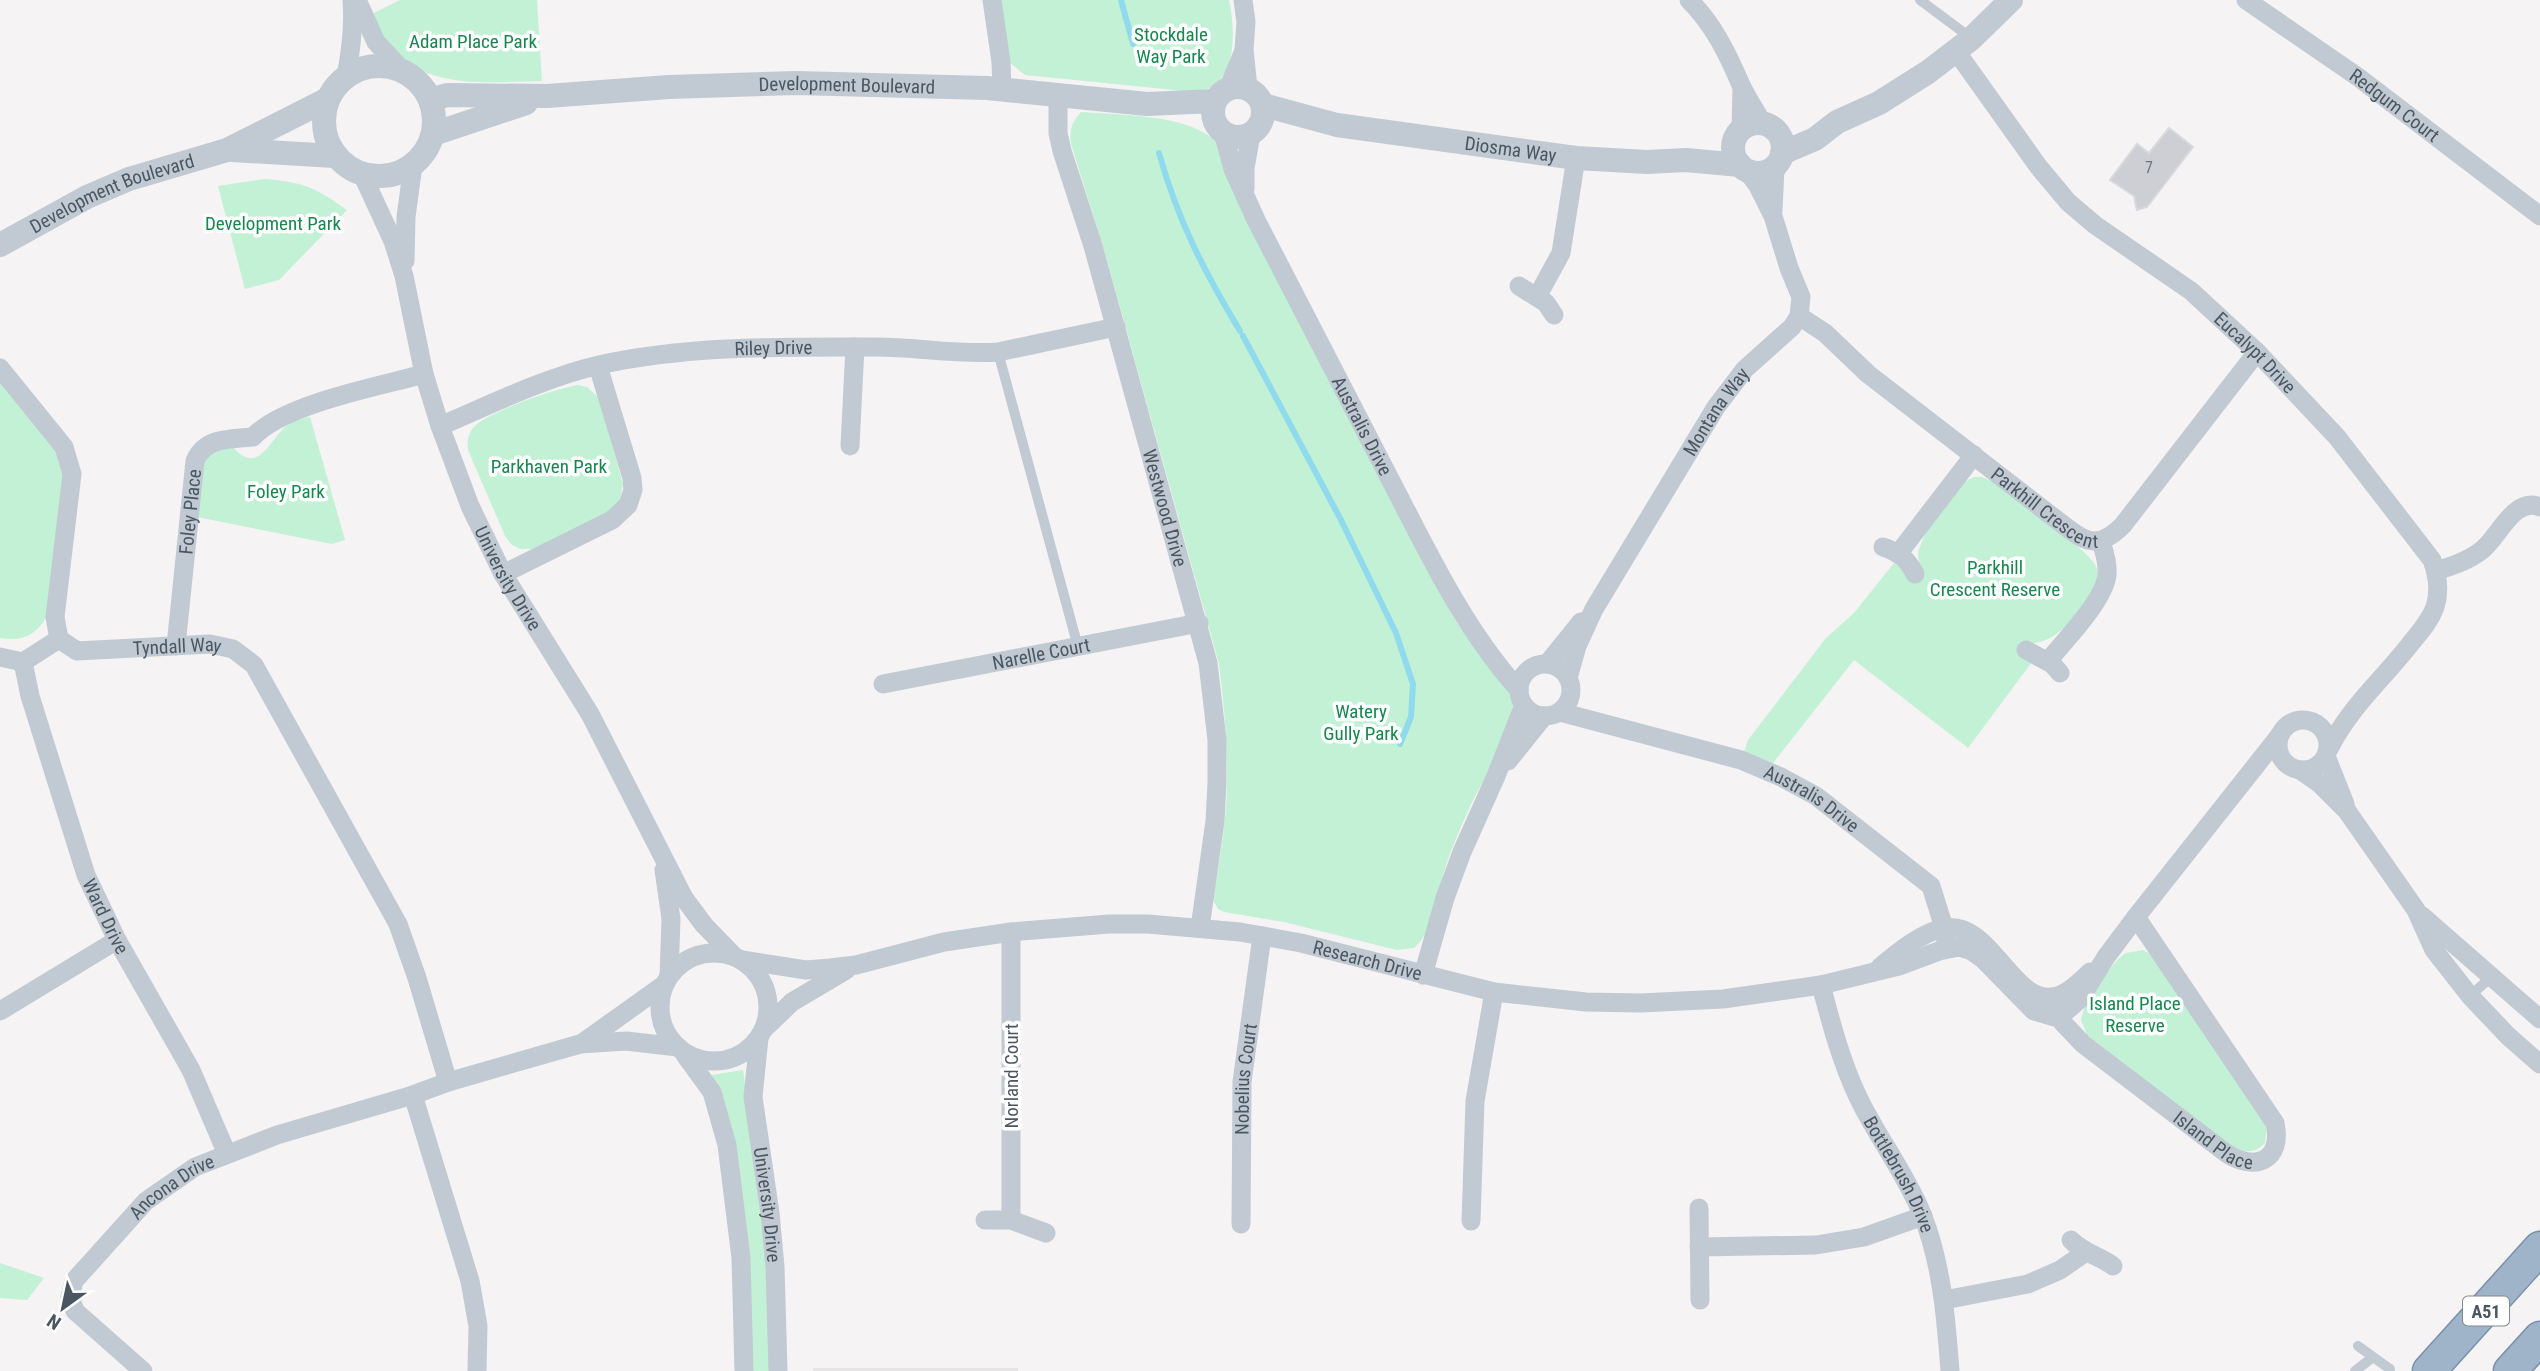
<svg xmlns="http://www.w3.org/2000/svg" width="2540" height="1371" viewBox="0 0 2540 1371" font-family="'Roboto Condensed',sans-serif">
	<rect width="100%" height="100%" fill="#f5f3f3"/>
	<!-- education -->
	<path fill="#e6e4e5" d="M813 1368H1018V1371H813Z"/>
	<!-- green -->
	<path fill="#c3f1d5" d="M400 0H537L542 81C492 82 433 90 394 52 385 42 378 27 370 15Z
		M1001 0H1229C1235 28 1239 83 1200 91 1195 92 1189 91 1184 91L1025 75 1009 62Z
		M1081 112C1120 115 1190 114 1218 143L1423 562 1457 623 1512 696C1518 735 1487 770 1471 804 1461 827 1450 851 1443 875 1437 898 1433 932 1414 948L1397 950 1284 922 1224 912 1218 909 1213 900C1219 863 1226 825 1227 787 1228 746 1224 705 1219 664L1105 253 1071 144C1069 130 1072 122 1081 112Z
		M264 179C303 182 315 187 347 210L279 280 245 289 218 186Z
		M0 374 60 451 66 474 48 614C37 635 23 642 0 638Z
		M578 385 587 387 599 398 623 484 620 500 608 513 535 549H520L511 544 505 536 468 450C467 440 468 432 476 425 494 410 554 389 578 385Z
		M310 417 345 540 332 544 197 517 202 467 211 452 232 446C260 479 270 436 289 424 295 420 303 418 310 417Z
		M1974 477H1982L1995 483C2014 498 2088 549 2096 566 2099 572 2098 580 2095 587 2077 612 2062 642 2028 644L2032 662 1968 748 1854 660 1773 763 1744 752 1748 740 1826 638 1854 613 1894 563 1900 568 1919 563 1918 552 1926 531 1964 482Z
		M2142 950 2149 953 2267 1123 2265 1143C2255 1154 2246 1152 2232 1148L2087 1035 2081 1020 2087 997 2119 958 2126 953Z
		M743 1070 768 1246 773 1371H750L711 1075Z
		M0 1263 44 1278 27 1300 0 1298Z"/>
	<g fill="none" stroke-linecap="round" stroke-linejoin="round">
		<!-- stream -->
		<path stroke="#90daee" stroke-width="6" d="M1121 0 1133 44
			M1159 153C1178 221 1204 271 1240 331
			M1243 336 1341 520 1396 633 1413 684 1411 717 1400 744"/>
	</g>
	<!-- building -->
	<path fill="#cdcfd5" stroke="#d7d9de" stroke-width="2" d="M2169 128 2193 147 2147 207 2137 210 2134 196 2110 180 2137 144 2149 153Z"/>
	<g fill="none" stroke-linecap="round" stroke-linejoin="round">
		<!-- trunk casing -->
		<g stroke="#7690ad" stroke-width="35">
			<path id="trunk" d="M2429 1371 2540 1248
				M2510 1371 2540 1338"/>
		</g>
		<!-- service -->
		<path stroke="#c1cad2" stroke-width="10" d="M1920 0 1971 38
			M998 352 1078 647
			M2470 996 2490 978
			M2358 1346 2390 1369
			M2355 1371 2373 1357"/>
		<!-- minor -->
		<g stroke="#c1cad2" stroke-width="19">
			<path d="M357 0 376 42 405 73"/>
			<path d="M992 0 1001 62 1002 89"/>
			<path d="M1243 0 1246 22 1244 49 1248 88"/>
			<path d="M1689 0C1714 25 1727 53 1741 85 1747 98 1756 111 1763 124"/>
			<path id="s1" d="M2246 0 2358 77 2540 216"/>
			<path id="s2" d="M1956 51 2038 166 2068 202 2095 225 2191 291 2257 352 2337 437 2432 560C2438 576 2440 591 2435 607 2430 621 2420 632 2411 643 2384 678 2348 709 2329 749"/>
			<path d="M346 76C351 51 354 26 352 1"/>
			<path d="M1228 89 1243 53"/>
			<path id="s3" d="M1058 94V133L1062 151 1093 246 1208 663 1217 740V783L1215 821 1200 928"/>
			<path d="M1741 130 1742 88"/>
			<path id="s4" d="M1223 132 1233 169 1256 220C1301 307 1346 394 1391 481 1429 554 1464 629 1519 690"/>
			<path id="s5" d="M362 174 393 241 404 276 424 374 440 426 470 506 503 574 590 714 684 898 704 925 735 957"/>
			<path d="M1245 189V168L1251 134"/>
			<path d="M1773 211 1775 167"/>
			<path d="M405 261 406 217 413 165"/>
			<path d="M1519 286 1546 303 1554 315"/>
			<path d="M1537 297 1561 253 1576 158"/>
			<path id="s6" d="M1799 316 1825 333 1868 374 2053 517C2080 537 2094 555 2123 525L2257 352"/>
			<path id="s7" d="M0 368 64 447 72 474 55 617 59 639 77 651 210 644 233 649 254 665 398 924 417 978 448 1082"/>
			<path id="s8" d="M440 426C492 404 544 378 599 365 690 345 784 347 876 347 917 347 958 355 998 352L1116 327"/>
			<path d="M850 446 855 347"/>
			<path d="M1883 547C1899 552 1908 560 1915 574"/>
			<path d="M1898 554 1974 455"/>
			<path d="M2436 571C2452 566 2468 561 2482 550 2499 537 2514 496 2540 507"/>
			<path d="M503 574 612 520 628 505 633 490 632 478 598 366"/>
			<path id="s9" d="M176 646 195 461C205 437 231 439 253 437 283 404 380 386 424 374"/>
			<path d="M2026 650 2052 664 2060 673"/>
			<path d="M0 657 23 662 59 639"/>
			<path d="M2048 661C2065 640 2104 601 2107 575 2108 563 2105 553 2101 542"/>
			<path id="s10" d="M23 662 30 696 86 875 117 940 191 1070 227 1154"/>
			<path d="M1547 664 1581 622"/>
			<circle cx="1545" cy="690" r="26"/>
			<path id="s11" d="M1568 678 1577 646 1594 609 1716 407 1745 369 1792 327 1799 316 1801 297 1789 268 1773 216 1758 186 1747 171"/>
			<path id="s12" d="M883 684 1199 623"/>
			<path id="s13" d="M1560 712 1741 760 1781 777 1816 796 1931 886 1944 928 1947 949"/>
			<circle cx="2303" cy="745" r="25"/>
			<path d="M2326 756 2345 804"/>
			<path d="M1508 761 1544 716"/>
			<path d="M2300 770 2320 784 2347 811 2416 910 2434 950 2470 996 2508 1036 2540 1064"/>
			<path d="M664 870 671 919 669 976"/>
			<path d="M2422 916 2540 1019"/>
			<circle cx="714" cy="1007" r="54"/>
			<path id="s14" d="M742 960 806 970 830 968 856 965 944 942 1011 932 1109 924H1148L1240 932 1301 943 1494 992 1586 1002 1640 1003 1723 999 1821 985 1899 966 1939 951 1959 947 1970 950 1983 959 2034 1011 2054 1017 2063 1014 2080 999 2106 957 2136 917 2280 735"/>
			<path d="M1880 967C1897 953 1922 932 1944 928 1993 919 2014 1013 2060 995 2071 991 2081 981 2090 972"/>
			<path d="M1423 975 1445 898 1462 852 1496 776 1524 705"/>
			<path id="s15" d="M1821 985C1831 1023 1841 1061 1858 1097 1877 1137 1905 1172 1922 1214 1942 1264 1946 1318 1950 1371"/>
			<path id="s16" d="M2052 997 2063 1023 2083 1044 2226 1153C2255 1172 2283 1161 2275 1123L2136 917"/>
			<path d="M0 1011 117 940"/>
			<path d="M763 1030 792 1002 846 970"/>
			<path id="s17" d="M759 1038 753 1097 770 1213 775 1267 778 1371"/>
			<path d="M581 1044 665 984"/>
			<path d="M685 1055 712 1092 727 1145 741 1258 744 1371"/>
			<path d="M413 1095 470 1281 478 1326 477 1371"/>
			<path d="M1699 1208 1700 1300"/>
			<path d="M985 1220H1011L1046 1233"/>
			<path d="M1011 1220V932"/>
			<path d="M1471 1221 1475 1101 1494 992"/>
			<path id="s18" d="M1241 1224 1242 1082 1262 936"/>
			<path d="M2071 1240C2083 1253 2100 1256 2113 1266"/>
			<path d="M1699 1247 1816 1245 1864 1237 1923 1216"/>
			<path d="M1944 1300 2028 1284 2060 1270 2086 1252"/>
			<path id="s19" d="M143 1371 75 1311 70 1297 74 1281 146 1201 195 1167 277 1135 413 1095 448 1082 580 1044 626 1041 678 1047"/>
		</g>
		<!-- tertiary -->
		<g stroke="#c1cad2" stroke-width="24">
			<circle cx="379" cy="121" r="55"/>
			<circle cx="1238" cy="112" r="25"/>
			<path id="s20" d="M430 100 447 95 547 96 669 87 796 83 987 88 1147 104 1215 101"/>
			<path id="s21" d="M1263 105 1337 125 1576 158 1647 162 1686 160 1740 165"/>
			<circle cx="1758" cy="148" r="25"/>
			<path d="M433 134 526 103"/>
			<path d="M232 150 335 156"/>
			<path d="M1782 153 1815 139 1837 122 1879 103 1928 72 1971 39 2011 0"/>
			<path id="s22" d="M0 245 87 197 129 179 227 150 328 99"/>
		</g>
		<!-- trunk -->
		<use href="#trunk" stroke="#9fb4c9" stroke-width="32"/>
	</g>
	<g text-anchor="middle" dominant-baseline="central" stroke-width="7" stroke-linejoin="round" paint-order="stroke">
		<!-- number labels -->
		<g font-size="16" fill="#6b747e">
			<text x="2149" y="167">7</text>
		</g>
		<!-- shield labels -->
		<rect fill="#fff" stroke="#808990" stroke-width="2" x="2463" y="1296.5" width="46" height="29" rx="5"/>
		<g font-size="18" font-weight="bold" fill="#4a5661">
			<text x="2486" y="1311">A51</text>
		</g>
		<!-- park labels -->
		<g font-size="19" fill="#17864f" stroke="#fff">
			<text x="1171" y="34">Stockdale<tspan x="1171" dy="22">Way Park</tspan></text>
			<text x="473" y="41">Adam Place Park</text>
			<text x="273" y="223">Development Park</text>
			<text x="549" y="466">Parkhaven Park</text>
			<text x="286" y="491">Foley Park</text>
			<text x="1995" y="567">Parkhill<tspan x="1995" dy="22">Crescent Reserve</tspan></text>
			<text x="1361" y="711">Watery<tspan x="1361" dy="22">Gully Park</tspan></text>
			<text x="2135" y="1003">Island Place<tspan x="2135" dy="22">Reserve</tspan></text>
		</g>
		<!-- street labels -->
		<g font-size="19" fill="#4a5661" stroke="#fff">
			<text stroke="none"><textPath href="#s20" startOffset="418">Development Boulevard</textPath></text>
			<text stroke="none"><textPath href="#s1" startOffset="182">Redgum Court</textPath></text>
			<text stroke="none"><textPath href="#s21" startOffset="252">Diosma Way</textPath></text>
			<text stroke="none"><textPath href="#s22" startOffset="124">Development Boulevard</textPath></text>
			<text stroke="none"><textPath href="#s8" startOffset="346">Riley Drive</textPath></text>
			<text stroke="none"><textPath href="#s2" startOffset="429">Eucalypt Drive</textPath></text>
			<text stroke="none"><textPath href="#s11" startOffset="306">Montana Way</textPath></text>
			<text stroke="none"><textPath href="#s4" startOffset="326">Australis Drive</textPath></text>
			<text stroke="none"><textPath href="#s6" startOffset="313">Parkhill Crescent</textPath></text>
			<text stroke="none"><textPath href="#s3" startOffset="429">Westwood Drive</textPath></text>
			<text stroke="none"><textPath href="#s9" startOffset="135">Foley Place</textPath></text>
			<text stroke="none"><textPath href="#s5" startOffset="432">University Drive</textPath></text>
			<text stroke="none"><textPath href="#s7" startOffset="418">Tyndall Way</textPath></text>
			<text stroke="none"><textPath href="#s12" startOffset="161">Narelle Court</textPath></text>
			<text stroke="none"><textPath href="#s13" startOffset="268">Australis Drive</textPath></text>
			<text stroke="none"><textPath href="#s10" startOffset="268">Ward Drive</textPath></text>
			<text stroke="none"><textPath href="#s14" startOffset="634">Research Drive</textPath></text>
			<text transform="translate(1011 1076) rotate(-90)">Norland Court</text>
			<text stroke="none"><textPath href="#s18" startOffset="145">Nobelius Court</textPath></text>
			<text stroke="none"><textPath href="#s16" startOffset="220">Island Place</textPath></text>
			<text stroke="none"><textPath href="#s15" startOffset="206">Bottlebrush Drive</textPath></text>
			<text stroke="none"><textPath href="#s19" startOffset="259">Ancona Drive</textPath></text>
			<text stroke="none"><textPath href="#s17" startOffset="168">University Drive</textPath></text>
		</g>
	</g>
	<!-- north arrow -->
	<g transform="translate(63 1308) rotate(213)" stroke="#ffffff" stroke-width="5" paint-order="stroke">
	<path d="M0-5L12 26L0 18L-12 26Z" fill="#4a5661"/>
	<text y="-10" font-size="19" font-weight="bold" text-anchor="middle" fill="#4a5661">N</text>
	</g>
</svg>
